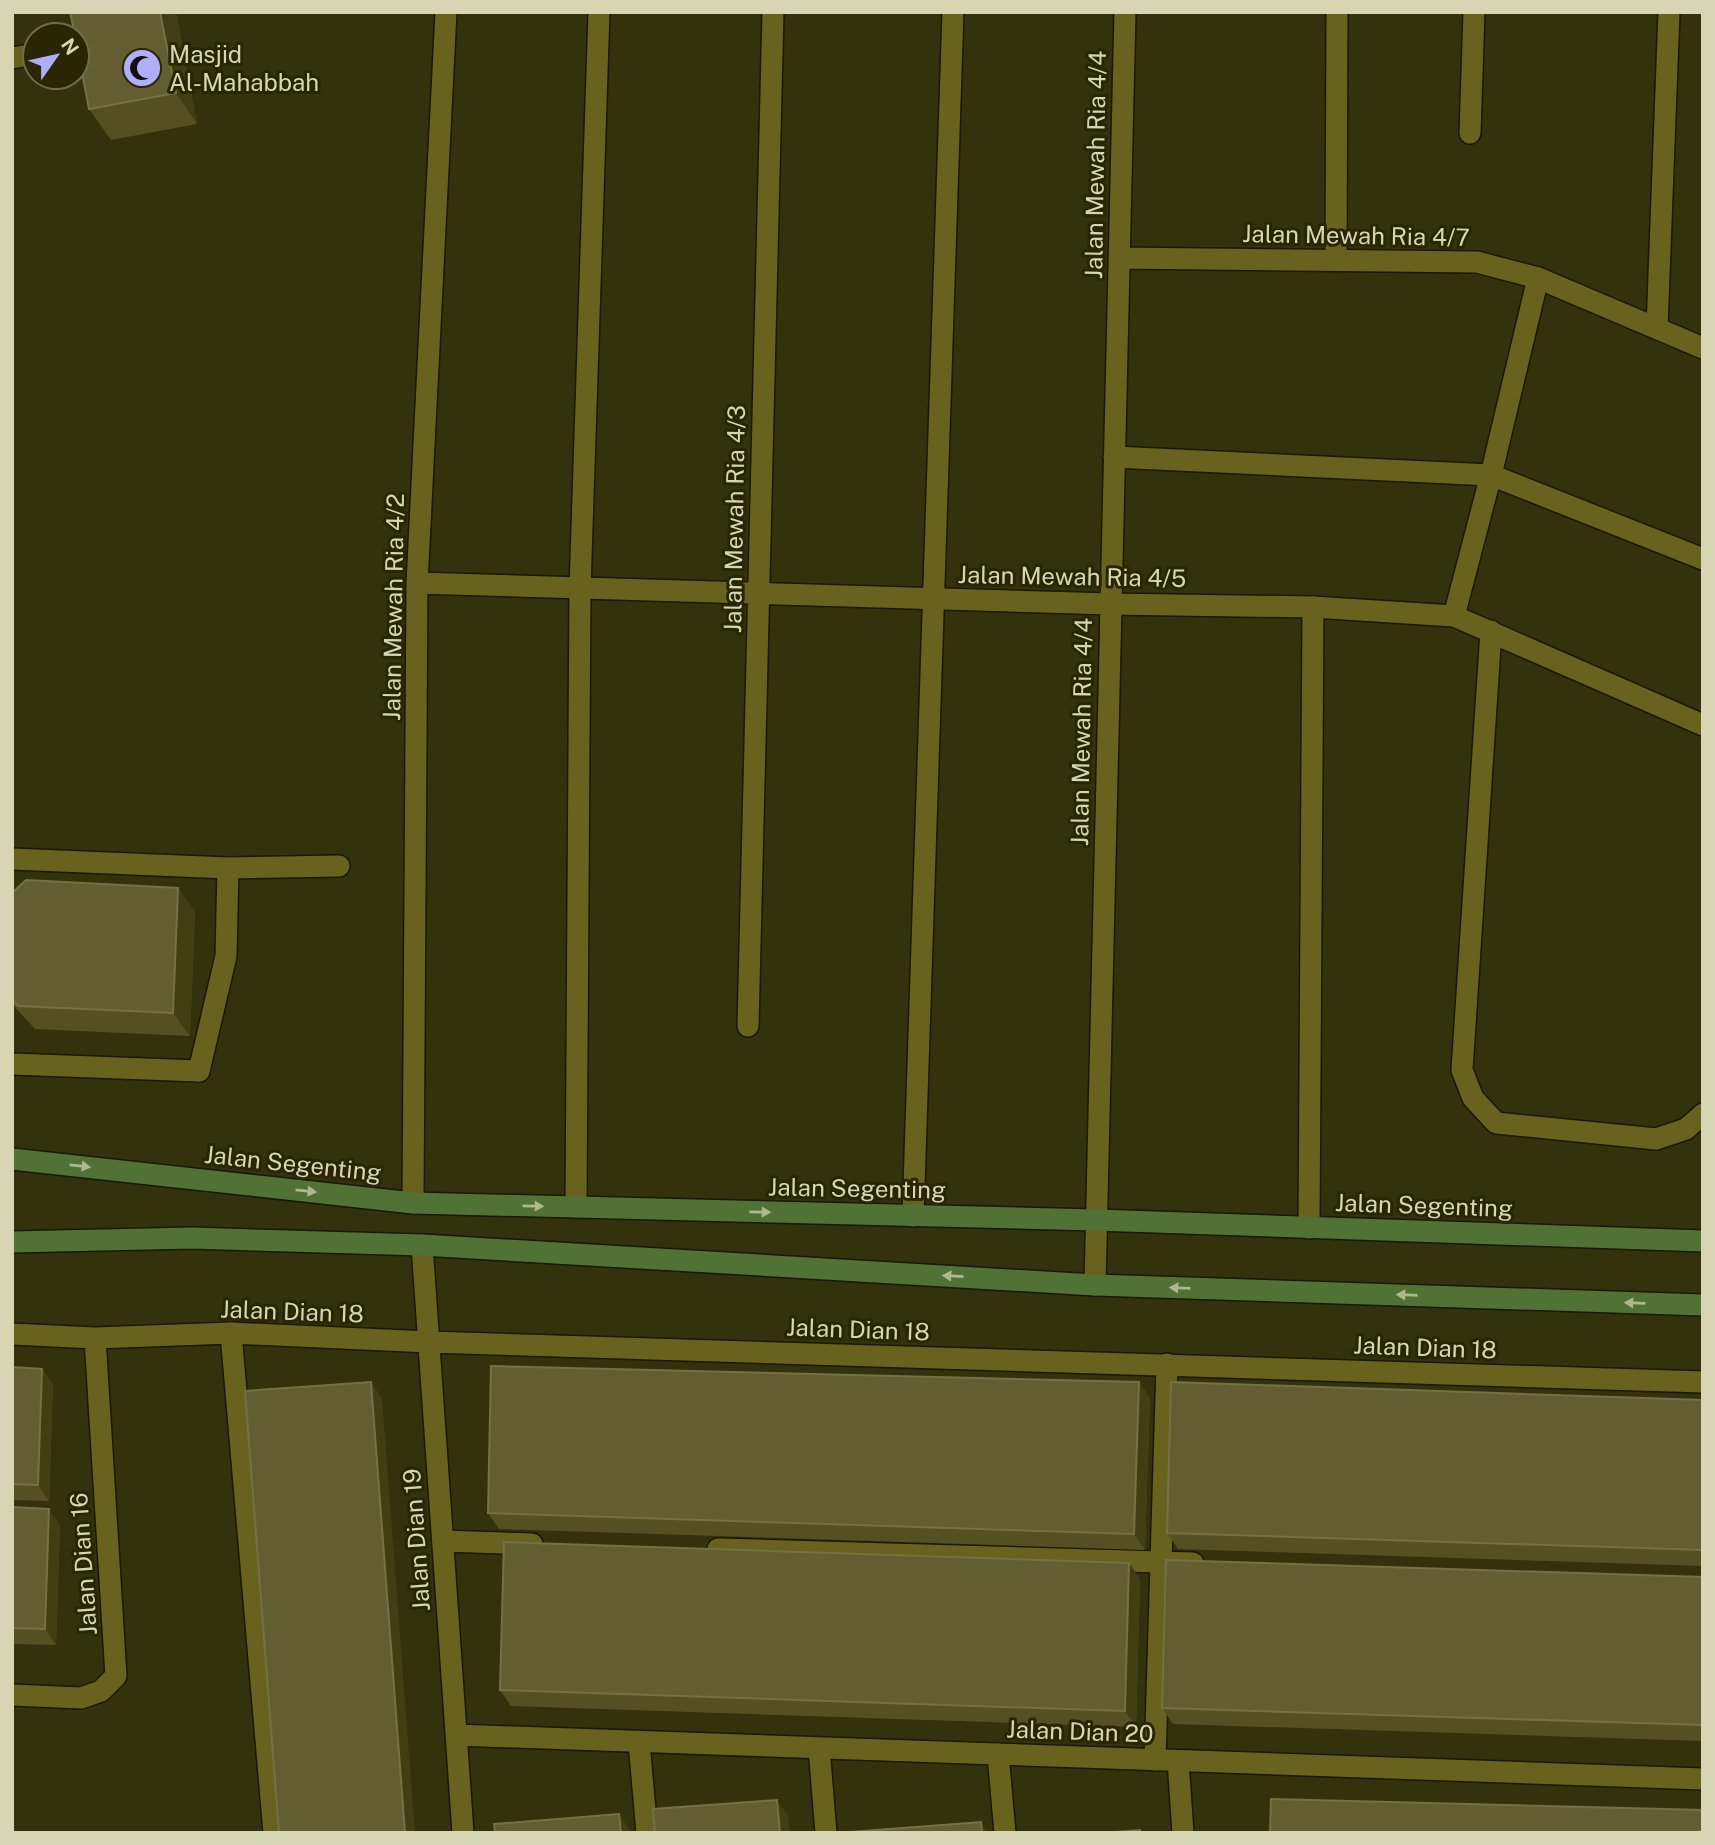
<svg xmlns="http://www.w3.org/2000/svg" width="1715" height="1845" viewBox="0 0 1715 1845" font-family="'Public Sans',sans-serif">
	<rect width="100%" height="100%" fill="#34310d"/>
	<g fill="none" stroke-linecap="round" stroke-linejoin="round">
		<!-- lane casing -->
		<g stroke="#1a1804" stroke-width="24">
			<path id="lane" d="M12 58 35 54
				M1336 260 1337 12
				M1657 328 1669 12
				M1114 457 1491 475 1703 559
				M1454 616 1491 475 1538 278
				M199 1071 226 956 228 868
				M576 1207 580 588 599 12
				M913 1216 953 12
				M1309 1228 1313 607
				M231 1333 274 1833
				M443 1541 532 1544
				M718 1549 1193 1563
				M639 1742 647 1833
				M998 1754 1005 1833
				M1155 1760 1167 1364"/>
		</g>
		<!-- street casing -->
		<g stroke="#1a1804" stroke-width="24">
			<path id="street" d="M1470 133 1474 12
				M1119 258 1477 262 1538 278 1703 348
				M417 583 1110 604 1313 607 1454 616 1703 725
				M1491 631 1462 1070 1473 1098 1496 1123 1656 1139 1686 1129 1703 1114
				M12 859 228 868 339 866
				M748 1026 773 12
				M12 1064 199 1071
				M413 1203 417 583 446 12
				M422 1245 463 1833
				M1095 1285 1125 12
				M12 1334 95 1338 231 1333 429 1342 1703 1382
				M12 1695 81 1698 101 1691 116 1676 95 1338
				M456 1735 1703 1779
				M819 1748 826 1833
				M1178 1761 1183 1833"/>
		</g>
		<!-- secondary casing -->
		<g stroke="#1a1804" stroke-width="24">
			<path id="secondary" d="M12 1159 413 1203 1096 1220 1703 1241
				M12 1242 192 1238 422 1245 1095 1285 1703 1305"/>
		</g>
		<!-- lane -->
		<use href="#lane" stroke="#69621e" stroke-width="21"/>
		<!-- street -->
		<use href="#street" stroke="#69621e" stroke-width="21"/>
		<!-- secondary -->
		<use href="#secondary" stroke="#507235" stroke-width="21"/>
	</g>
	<!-- wall -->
	<path fill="#555022" d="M176 12 197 124 111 140 89 109Z
		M12 893 195 911 190 1036 35 1029 12 1004Z
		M12 1367 42 1369 53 1385 49 1501 12 1500Z
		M1139 1382 1150 1398 1145 1550 499 1529 488 1513Z
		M1703 1400V1566L1178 1549 1167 1533Z
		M12 1507 60 1525 56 1645 12 1644Z
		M1703 1577V1741L1173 1724 1162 1708Z
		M1140 1579 1136 1727 511 1706 500 1690Z"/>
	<!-- shaded-wall -->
	<path fill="#423e13" d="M160 12H176L197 124 176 93Z
		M178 888 195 911 190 1036 173 1013Z
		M42 1369 53 1385 49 1501 38 1485Z
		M371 1382 382 1398 415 1833H405Z
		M1139 1382 1150 1398 1145 1550 1134 1534Z
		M49 1509 60 1525 56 1645 45 1629Z
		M1129 1563 1140 1579 1136 1727 1125 1711Z
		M777 1800 788 1816 790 1833H780Z
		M619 1814 630 1830 631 1833H621Z
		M981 1822 988 1833H982Z"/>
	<!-- building -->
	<path fill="#635e32" stroke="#757146" stroke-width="2" d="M70 12H160L176 93 89 109 77 46V35H75Z
		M26 880 178 888 173 1013 18 1006 12 999V893Z
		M491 1366 1139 1382 1134 1534 488 1513Z
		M12 1367 42 1369 38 1485 12 1484Z
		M371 1382 405 1833H279L245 1391Z
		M1171 1382 1703 1400V1550L1167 1533Z
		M12 1507 49 1509 45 1629 12 1628Z
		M504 1542 1129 1563 1125 1711 500 1690Z
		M1166 1560 1703 1577V1725L1162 1708Z
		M1271 1799 1703 1810V1833H1270Z
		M777 1800 780 1833H655L653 1809Z
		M619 1814 621 1833H495L494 1824Z
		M981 1822 982 1833H850V1832Z
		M1140 1830V1833H1102Z"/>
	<!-- one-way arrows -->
	<defs><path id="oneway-solid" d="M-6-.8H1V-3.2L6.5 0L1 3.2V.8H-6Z" transform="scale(1.75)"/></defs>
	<g fill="#afb78e">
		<use href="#oneway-solid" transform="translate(80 1166) rotate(6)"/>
		<use href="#oneway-solid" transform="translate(306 1191) rotate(6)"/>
		<use href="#oneway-solid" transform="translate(533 1206) rotate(1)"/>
		<use href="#oneway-solid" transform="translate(760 1212) rotate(1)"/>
		<use href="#oneway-solid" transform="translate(953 1276) rotate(-177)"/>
		<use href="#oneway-solid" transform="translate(1180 1288) rotate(-178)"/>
		<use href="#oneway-solid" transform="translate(1407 1295) rotate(-178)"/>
		<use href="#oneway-solid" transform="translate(1635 1303) rotate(-178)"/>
	</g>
	<!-- icons -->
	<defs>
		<g id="mosque-disc" transform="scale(2.0125)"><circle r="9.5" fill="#aeaefb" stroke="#2a2603"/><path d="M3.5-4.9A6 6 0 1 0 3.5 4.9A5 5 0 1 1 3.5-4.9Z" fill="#111"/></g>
	</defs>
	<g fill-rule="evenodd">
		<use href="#mosque-disc" x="142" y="68"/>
	</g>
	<g text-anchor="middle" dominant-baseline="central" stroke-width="6" stroke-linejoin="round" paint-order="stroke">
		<!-- poi labels -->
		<g font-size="24" fill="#d8d5b4" stroke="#2a2603" text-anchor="start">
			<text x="169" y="54">Masjid<tspan x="169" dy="28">Al-Mahabbah</tspan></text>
		</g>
		<!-- street labels -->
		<g font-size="24" fill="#d8d5b4" stroke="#2a2603">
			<text transform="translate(1095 165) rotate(-89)">Jalan Mewah Ria 4/4</text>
			<text transform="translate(1356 235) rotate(1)">Jalan Mewah Ria 4/7</text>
			<text transform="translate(734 519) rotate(-89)">Jalan Mewah Ria 4/3</text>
			<text transform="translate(1072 576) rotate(1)">Jalan Mewah Ria 4/5</text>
			<text transform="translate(393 607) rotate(-89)">Jalan Mewah Ria 4/2</text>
			<text transform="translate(1081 732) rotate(-89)">Jalan Mewah Ria 4/4</text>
			<text transform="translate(293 1163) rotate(6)">Jalan Segenting</text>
			<text transform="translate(857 1188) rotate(1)">Jalan Segenting</text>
			<text transform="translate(1424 1205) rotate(2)">Jalan Segenting</text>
			<text transform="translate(292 1311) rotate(2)">Jalan Dian 18</text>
			<text transform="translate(858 1329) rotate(2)">Jalan Dian 18</text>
			<text transform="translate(1425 1347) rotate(2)">Jalan Dian 18</text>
			<text transform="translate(416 1540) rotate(-94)">Jalan Dian 19</text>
			<text transform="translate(83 1564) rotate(-94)">Jalan Dian 16</text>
			<text transform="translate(1080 1731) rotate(2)">Jalan Dian 20</text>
		</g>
	</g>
	<!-- border -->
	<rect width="1715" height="1845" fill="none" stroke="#d8d5b4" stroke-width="28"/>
	<!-- north arrow -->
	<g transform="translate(56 56) rotate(56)"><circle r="33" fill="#2a2603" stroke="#706c4a" stroke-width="2"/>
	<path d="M0-5L12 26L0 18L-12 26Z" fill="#aeaefb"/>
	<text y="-10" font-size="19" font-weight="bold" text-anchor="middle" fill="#d8d5b4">N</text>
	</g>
</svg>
